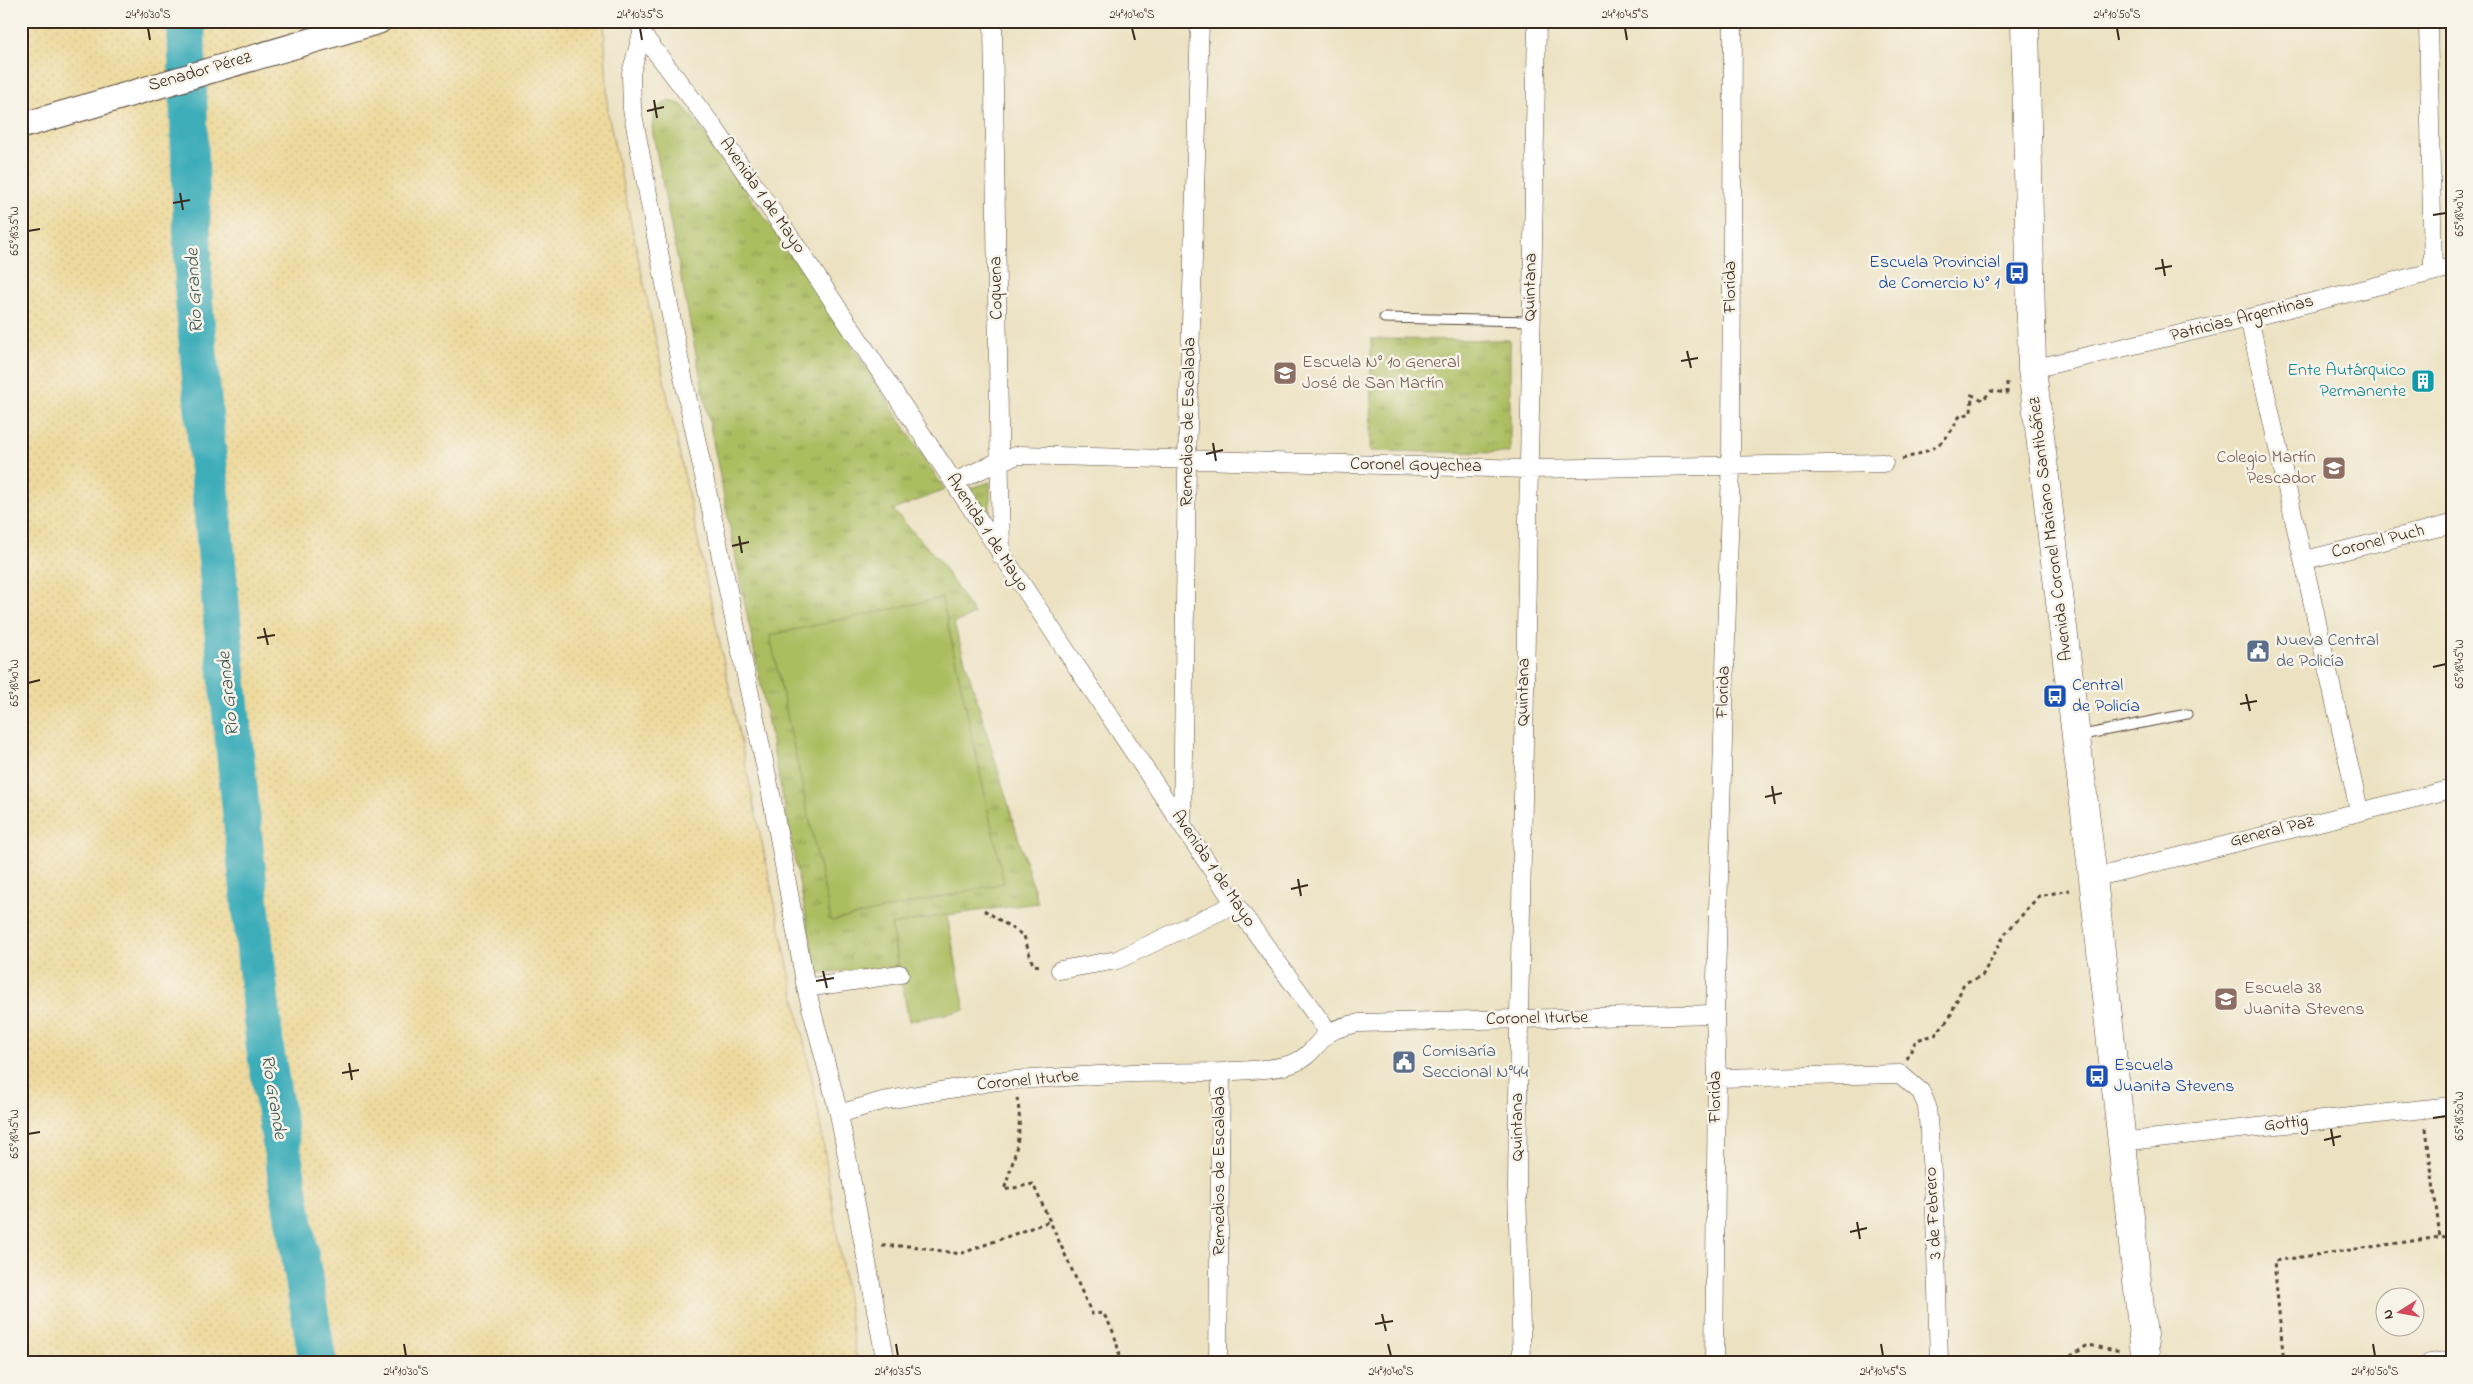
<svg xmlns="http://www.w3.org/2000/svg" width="2473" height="1384" viewBox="0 0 2473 1384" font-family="'Indie Flower',sans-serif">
	<defs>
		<pattern id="grass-tufts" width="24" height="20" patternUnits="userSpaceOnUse" patternTransform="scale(1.25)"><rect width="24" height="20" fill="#acbd61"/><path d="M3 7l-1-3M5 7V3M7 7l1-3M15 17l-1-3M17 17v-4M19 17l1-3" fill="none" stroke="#8d9a4f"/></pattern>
		<pattern id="sand-dots" width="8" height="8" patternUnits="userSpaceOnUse" patternTransform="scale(1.25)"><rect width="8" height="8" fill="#eeda9e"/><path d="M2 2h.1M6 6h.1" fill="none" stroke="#cdbb88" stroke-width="1.8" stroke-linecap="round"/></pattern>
	</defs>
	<rect width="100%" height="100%" fill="#f7f3e8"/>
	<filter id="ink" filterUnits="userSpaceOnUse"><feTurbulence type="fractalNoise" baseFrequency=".02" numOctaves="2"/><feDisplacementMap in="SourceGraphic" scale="10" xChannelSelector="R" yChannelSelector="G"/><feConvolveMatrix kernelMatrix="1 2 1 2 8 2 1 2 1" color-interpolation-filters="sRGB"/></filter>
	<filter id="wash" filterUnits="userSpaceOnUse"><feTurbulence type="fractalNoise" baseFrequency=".0096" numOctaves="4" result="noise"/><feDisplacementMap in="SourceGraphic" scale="20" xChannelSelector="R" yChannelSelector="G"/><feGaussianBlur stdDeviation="1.12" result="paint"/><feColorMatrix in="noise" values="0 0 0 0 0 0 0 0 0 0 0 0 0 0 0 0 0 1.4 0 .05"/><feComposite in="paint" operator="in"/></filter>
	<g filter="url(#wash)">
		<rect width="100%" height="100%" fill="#ece2c2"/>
		<!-- grass -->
		<path fill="url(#grass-tufts)" stroke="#747440" d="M668 100 682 105 691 115 817 291 945 490 893 510 938 559 974 614 954 624 1038 903 947 915 891 925 898 967 817 973 652 129 654 111Z
			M1371 339 1510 340V453L1370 451Z
			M990 482V521L968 489Z"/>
		<!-- sand -->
		<path fill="url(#sand-dots)" stroke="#94825e" d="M21 21H604L608 114 817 1103 857 1363H21Z"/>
		<!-- pitch -->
		<path fill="#acbd61" stroke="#747440" d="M942 598 1004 883 831 921 770 635Z
			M947 915 965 1010 909 1021 891 925Z"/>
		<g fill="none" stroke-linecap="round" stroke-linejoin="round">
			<!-- river -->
			<path stroke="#3dadba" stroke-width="38" d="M186 21 194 301 226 664 265 1048 318 1363"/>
		</g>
	</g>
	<g filter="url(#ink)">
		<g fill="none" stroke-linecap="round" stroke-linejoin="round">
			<!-- lane casing -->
			<g stroke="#564637" stroke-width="11">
				<path id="lane" d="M1384 318 1530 321
					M2078 736 2187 714"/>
			</g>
			<!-- street casing -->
			<g stroke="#564637" stroke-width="19">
				<path id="street" d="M640 21 642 34 715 129 799 250 1235 904 1329 1033
					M993 21 1001 556
					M2428 21 2433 271
					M642 34 631 73 632 109 678 353 772 799 806 988 839 1114 886 1363
					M2249 318 2359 810
					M2032 369 2249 318 2452 267
					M954 482 1000 461 1019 455 1528 469 1884 463
					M2305 560 2452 524
					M1182 824 1187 460 1200 21
					M2093 878 2452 789
					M1060 970 1117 960 1235 904
					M806 988 900 974
					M1717 1078 1900 1074 1921 1092 1927 1106 1935 1213 1939 1363
					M839 1114 882 1101 997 1081 1133 1073 1221 1072
					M2120 1142 2452 1106
					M1218 1363 1221 1072C1244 1070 1271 1071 1294 1063 1310 1057 1316 1043 1329 1033 1338 1027 1349 1025 1359 1023L1715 1014
					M1522 1363 1517 1188 1519 1020 1537 21
					M1714 1363 1717 1078 1715 1014 1731 467 1733 21
					M2430 1363 2452 1360"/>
			</g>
			<!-- secondary casing -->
			<g stroke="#564637" stroke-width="27">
				<path id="secondary" d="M21 126 379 21"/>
			</g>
			<!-- primary casing -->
			<g stroke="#564637" stroke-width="29">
				<path id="primary" d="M2025 21 2032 369 2093 878 2146 1363"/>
			</g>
			<!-- path -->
			<path stroke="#564637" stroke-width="3" stroke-dasharray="4 4" stroke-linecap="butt" d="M1902 459C1933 450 1944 447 1959 417L1971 413 1972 395 1983 400 1991 391 2007 393V380
				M984 910 1024 936 1033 965 1042 966
				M1907 1059 1916 1040 1935 1035 1950 1017 1964 983 1982 976 2005 934 2039 896 2070 890
				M1017 1098C1024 1131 1014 1159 1004 1190L1033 1184 1092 1314 1103 1313C1113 1329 1119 1343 1119 1363
				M2426 1128 2440 1237 2452 1236
				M882 1246H912L960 1254 1050 1221
				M1189 1363 1199 1362
				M2048 1363 2062 1362 2088 1345 2121 1351
				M2284 1363 2274 1261 2440 1237"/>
			<!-- lane -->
			<use href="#lane" stroke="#fff" stroke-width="9"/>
			<!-- street -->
			<use href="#street" stroke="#fff" stroke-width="18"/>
			<!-- secondary -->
			<use href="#secondary" stroke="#fff" stroke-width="25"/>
			<!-- primary -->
			<use href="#primary" stroke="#fff" stroke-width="28"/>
		</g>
	</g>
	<!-- ticks -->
	<path fill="none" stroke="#3b2a1e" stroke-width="2" d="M148 28 150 40M640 28 642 40M1132 28 1135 40M1625 28 1627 40M2117 28 2119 40M654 100 657 118M647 111 664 107M180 193 183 210M173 203 190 200M2433 215 2446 213M28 231 40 229M2162 259 2165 276M2155 269 2172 266M1687 351 1691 368M1681 361 1698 358M1213 443 1216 461M1206 454 1223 450M739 536 742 553M732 546 749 542M264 628 268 645M257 638 275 635M2433 667 2446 664M28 683 40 680M2246 694 2250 711M2240 704 2257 701M1772 786 1775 804M1765 797 1782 793M1298 879 1301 896M1291 889 1308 885M823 971 827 988M816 981 834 978M349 1063 352 1080M342 1073 359 1070M2433 1118 2446 1116M2331 1129 2334 1146M28 1134 40 1132M2324 1140 2341 1136M1857 1222 1860 1239M1850 1232 1867 1228M1382 1314 1386 1331M1375 1324 1393 1321M404 1344 406 1356M896 1344 898 1356M1388 1344 1391 1356M1881 1344 1883 1356M2373 1344 2375 1356"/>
	<!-- icons -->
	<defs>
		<g id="bus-square" transform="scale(1.25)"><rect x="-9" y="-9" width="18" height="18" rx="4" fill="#1a4fb4" stroke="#f7f3e8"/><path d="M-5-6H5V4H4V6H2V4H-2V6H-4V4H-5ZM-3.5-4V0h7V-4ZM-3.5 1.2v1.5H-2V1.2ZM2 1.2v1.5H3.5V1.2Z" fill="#fff"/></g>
		<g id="school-square" transform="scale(1.25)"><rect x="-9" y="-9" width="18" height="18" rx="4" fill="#8d6e63" stroke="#f7f3e8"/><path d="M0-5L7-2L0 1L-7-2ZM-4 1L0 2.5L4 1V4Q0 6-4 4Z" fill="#fff"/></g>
		<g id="building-square" transform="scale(1.25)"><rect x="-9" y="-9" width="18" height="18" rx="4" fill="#0f9aa8" stroke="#f7f3e8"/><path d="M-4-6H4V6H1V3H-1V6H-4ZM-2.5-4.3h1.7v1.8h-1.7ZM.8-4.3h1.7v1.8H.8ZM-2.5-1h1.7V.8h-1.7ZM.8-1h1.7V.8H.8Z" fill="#fff"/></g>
		<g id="civic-square" transform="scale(1.25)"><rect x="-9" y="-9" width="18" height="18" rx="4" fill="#5c6f8a" stroke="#f7f3e8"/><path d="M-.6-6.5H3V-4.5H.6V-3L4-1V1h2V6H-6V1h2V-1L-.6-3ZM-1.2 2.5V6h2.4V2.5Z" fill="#fff"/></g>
	</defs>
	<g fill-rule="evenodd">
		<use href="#bus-square" x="2017" y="273"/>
		<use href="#school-square" x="1285" y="373"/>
		<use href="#building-square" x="2423" y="381"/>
		<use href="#school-square" x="2334" y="468"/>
		<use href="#civic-square" x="2258" y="651"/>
		<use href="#bus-square" x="2055" y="696"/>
		<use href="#school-square" x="2226" y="999"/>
		<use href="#civic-square" x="1404" y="1062"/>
		<use href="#bus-square" x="2097" y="1076"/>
	</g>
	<g text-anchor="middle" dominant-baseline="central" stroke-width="5" stroke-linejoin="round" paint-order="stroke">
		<!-- street labels -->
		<g font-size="18" fill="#3b2a1e" stroke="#f7f3e8">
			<text transform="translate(200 72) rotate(-16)">Senador Pérez</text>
			<text transform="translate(762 196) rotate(55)">Avenida 1 de Mayo</text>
			<text transform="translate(1531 287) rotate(-89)">Quintana</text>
			<text transform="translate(1731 287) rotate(-90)">Florida</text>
			<text transform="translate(997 288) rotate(-91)">Coquena</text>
			<text transform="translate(2242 319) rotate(-14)">Patricias Argentinas</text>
			<text transform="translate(1189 422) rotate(-89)">Remedios de Escalada</text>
			<text transform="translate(1416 466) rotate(1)">Coronel Goyechea</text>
			<text transform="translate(2051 529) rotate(-97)">Avenida Coronel Mariano Santibáñez</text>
			<text transform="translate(987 533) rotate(57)">Avenida 1 de Mayo</text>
			<text transform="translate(2378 542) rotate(-14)">Coronel Puch</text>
			<text transform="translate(1524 692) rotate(-89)">Quintana</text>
			<text transform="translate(1724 692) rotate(-88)">Florida</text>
			<text transform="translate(2272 832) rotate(-14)">General Paz</text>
			<text transform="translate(1213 869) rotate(56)">Avenida 1 de Mayo</text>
			<text transform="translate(1537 1019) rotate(-1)">Coronel Iturbe</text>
			<text transform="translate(1028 1081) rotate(-5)">Coronel Iturbe</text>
			<text transform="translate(1716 1097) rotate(-90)">Florida</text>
			<text transform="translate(2286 1124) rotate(-6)">Gottig</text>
			<text transform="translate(1518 1127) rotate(-90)">Quintana</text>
			<text transform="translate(1220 1171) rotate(-90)">Remedios de Escalada</text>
			<text transform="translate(1934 1213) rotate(-93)">3 de Febrero</text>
		</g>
		<!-- transit labels -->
		<g font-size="18" fill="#164399" stroke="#f7f3e8" text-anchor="start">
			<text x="2000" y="263" text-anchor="end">Escuela Provincial<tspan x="2000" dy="21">de Comercio N° 1</tspan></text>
			<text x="2072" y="686">Central<tspan x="2072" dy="21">de Policía</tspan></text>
			<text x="2114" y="1066">Escuela<tspan x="2114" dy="21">Juanita Stevens</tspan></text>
		</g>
		<!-- education labels -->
		<g font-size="18" fill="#785e54" stroke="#f7f3e8" text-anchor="start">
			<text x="1302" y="363">Escuela N° 10 General<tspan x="1302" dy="21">José de San Martín</tspan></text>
			<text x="2316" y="458" text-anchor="end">Colegio Martín<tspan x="2316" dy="21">Pescador</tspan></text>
			<text x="2244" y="989">Escuela 38<tspan x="2244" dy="21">Juanita Stevens</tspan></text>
		</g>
		<!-- culture labels -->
		<g font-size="18" fill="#0d838f" stroke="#f7f3e8" text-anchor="end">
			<text x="2406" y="371">Ente Autárquico<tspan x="2406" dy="21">Permanente</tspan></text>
		</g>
		<!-- service labels -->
		<g font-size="18" fill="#4e5e75" stroke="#f7f3e8" text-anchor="start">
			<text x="2276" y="641">Nueva Central<tspan x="2276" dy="21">de Policía</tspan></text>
			<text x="1422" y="1052">Comisaría<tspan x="1422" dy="21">Seccional N°44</tspan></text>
		</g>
		<!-- water labels -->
		<g font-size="19" font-style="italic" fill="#3c5855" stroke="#f7f3e8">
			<text transform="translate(195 291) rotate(-93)">Río Grande</text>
			<text transform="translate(229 694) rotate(-96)">Río Grande</text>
			<text transform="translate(273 1097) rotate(81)">Río Grande</text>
		</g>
	</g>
	<!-- margin -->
	<rect width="2473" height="1384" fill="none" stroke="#f7f3e8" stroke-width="55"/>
	<!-- north arrow -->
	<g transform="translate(2400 1312) rotate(259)"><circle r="24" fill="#f7f3e8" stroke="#aca397"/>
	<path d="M0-4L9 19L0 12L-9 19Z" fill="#d1495b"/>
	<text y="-8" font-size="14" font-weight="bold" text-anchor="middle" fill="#3b2a1e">N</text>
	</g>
	<rect x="28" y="28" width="2418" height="1328" fill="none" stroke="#3b2a1e" stroke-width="2"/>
	<g font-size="12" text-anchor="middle" fill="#3b2a1e">
		<text x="148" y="18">24°10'30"S</text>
		<text x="640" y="18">24°10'35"S</text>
		<text x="1132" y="18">24°10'40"S</text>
		<text x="1625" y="18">24°10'45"S</text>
		<text x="2117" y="18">24°10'50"S</text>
		<text transform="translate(2459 213) rotate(-90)" y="4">65°18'40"W</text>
		<text transform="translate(14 231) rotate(-90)" y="4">65°18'35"W</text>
		<text transform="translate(2459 664) rotate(-90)" y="4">65°18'45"W</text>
		<text transform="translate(14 683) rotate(-90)" y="4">65°18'40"W</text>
		<text transform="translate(2459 1116) rotate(-90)" y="4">65°18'50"W</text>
		<text transform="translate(14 1134) rotate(-90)" y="4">65°18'45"W</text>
		<text x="406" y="1375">24°10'30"S</text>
		<text x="898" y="1375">24°10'35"S</text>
		<text x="1391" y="1375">24°10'40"S</text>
		<text x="1883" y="1375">24°10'45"S</text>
		<text x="2375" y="1375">24°10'50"S</text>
	</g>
</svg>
